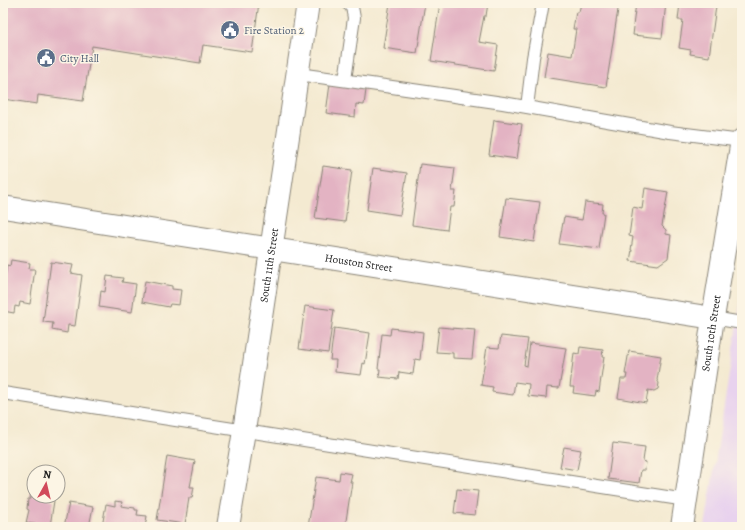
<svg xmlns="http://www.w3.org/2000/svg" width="745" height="530" viewBox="0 0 745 530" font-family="Alegreya,serif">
	<rect width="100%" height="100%" fill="#fcf5e5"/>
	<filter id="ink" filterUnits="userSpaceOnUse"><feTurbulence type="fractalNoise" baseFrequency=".025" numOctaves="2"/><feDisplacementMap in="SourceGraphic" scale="8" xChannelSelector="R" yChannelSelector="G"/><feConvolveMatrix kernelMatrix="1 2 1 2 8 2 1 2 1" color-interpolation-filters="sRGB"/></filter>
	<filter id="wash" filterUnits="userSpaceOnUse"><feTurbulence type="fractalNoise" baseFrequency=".012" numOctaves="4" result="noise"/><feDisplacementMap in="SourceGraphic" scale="16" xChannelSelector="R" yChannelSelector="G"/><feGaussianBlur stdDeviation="0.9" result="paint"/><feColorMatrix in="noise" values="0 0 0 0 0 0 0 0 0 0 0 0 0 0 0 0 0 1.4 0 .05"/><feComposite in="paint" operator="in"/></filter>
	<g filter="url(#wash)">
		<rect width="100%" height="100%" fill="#f4ead1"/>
		<!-- built -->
		<path fill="#e8d2ee" d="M742 292V527H705Z"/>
		<g id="blocks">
			<!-- building -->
			<path fill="#e3b3c3" d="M3 3H259L252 52 203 45 200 63 92 46 83 101 38 95 37 104 3 99Z
				M390 3H425L417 53 383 48Z
				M440 3H488L486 16H484L479 42 498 45 494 71 431 61Z
				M581 3H619L606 87 544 77 548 52 572 56 576 29H573L576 12H579Z
				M636 3H666L662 38 633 35 634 27 633 26Z
				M680 3H711L715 4 714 5 716 6 709 57 690 54 691 50 679 48 683 20H678Z
				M330 84 359 88V89L366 90 364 105 356 104 355 117 326 113Z
				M494 120 522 124 517 159 489 155Z
				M420 164 455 168 452 191H456L454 207H450L447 230 412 225Z
				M323 166 352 170 345 222 315 218Z
				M373 168 407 173 400 215 367 210Z
				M645 188 668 192 662 226 666 230V234L671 235 668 258 658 265 630 261 632 250H631L633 237 629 236 633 207 642 209Z
				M506 198 540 202 534 242 500 237Z
				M585 202 603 204 602 213H604L599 249 559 244 564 217 582 220Z
				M11 260 30 263 29 269H35L30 304 20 302 19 307 15 306 14 313 3 311V290L7 265 10 266Z
				M51 262 73 265 71 273 82 275 75 326 68 325 67 333 52 330 53 323 43 322Z
				M107 276 123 278 122 282 136 284 132 312 99 307 101 291 105 292Z
				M145 281 172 286V289L181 290 179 305 170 304 169 307 142 302Z
				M305 306 334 310 328 353 299 349Z
				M439 327 475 330 472 359 453 358V353L436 352Z
				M334 328 370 333 365 364 363 363 361 375 335 372 336 360H330Z
				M391 328 423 332 420 360 415 359 413 374 399 372 398 379 379 377 380 369H378L382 334 390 335Z
				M501 336 528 339 524 365 527 366 530 343 566 348 559 388 547 387 546 398 528 396 529 384 515 382 513 395 492 392 493 387 481 385 487 347 499 348Z
				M580 347 603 350 602 357H604L599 392 596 391 595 396 573 393 574 387H570L574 353 579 354Z
				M629 351 661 356 657 380 659 383 658 389 654 391 648 390 646 403 618 398 621 379H626L627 374H625Z
				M613 443 645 447 643 461 646 462 645 470H641L639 483 608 479Z
				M564 447 581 450 577 470 560 467Z
				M167 456 195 461 190 487H194L192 498H189L185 524 157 520Z
				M340 472 352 474 350 482H352L345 527H308L316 477 339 480Z
				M32 485H34V496H50L49 500 54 501 50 526 26 523 29 510 27 509 28 499H30Z
				M457 489 478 491 475 515 454 513Z
				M115 501 122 502 121 506 135 508V510H138L137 515 147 516 145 527H102L106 504 115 506Z
				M69 503 93 507 89 527H64Z"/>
		</g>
	</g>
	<g filter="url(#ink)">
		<use href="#blocks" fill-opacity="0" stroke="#888376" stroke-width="1"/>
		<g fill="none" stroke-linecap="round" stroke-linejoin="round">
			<!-- lane casing -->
			<g stroke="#888376" stroke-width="14">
				<path id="lane" d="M298 74 385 86 503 103 670 132 742 141
					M345 80 354 18 352 7 347 3
					M527 107 533 58 543 3
					M713 318 742 323
					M3 393 686 500"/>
			</g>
			<!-- street casing -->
			<g stroke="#888376" stroke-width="24">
				<g id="street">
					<path id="s1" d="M3 207 713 318"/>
					<path id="s2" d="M228 527 244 431 308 3"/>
				</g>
			</g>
			<!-- secondary casing -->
			<g stroke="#888376" stroke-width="24">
				<g id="secondary">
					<path id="s3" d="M682 527 713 318 742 140"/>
				</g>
			</g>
			<!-- lane -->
			<use href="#lane" stroke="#fff" stroke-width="12"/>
			<!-- street -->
			<use href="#street" stroke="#fff" stroke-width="22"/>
			<!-- secondary -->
			<use href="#secondary" stroke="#fff" stroke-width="22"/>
		</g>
	</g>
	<!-- icons -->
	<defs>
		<g id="civic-disc" transform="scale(1)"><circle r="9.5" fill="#5c6f8a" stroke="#fcf5e5"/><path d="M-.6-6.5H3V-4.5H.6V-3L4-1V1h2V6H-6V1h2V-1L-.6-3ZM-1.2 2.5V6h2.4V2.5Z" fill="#fff"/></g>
	</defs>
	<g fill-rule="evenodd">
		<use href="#civic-disc" x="230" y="30"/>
		<use href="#civic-disc" x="46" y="58"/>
	</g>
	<g text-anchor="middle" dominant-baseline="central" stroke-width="3" stroke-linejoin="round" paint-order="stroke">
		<!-- service labels -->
		<g font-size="11" fill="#4e5e75" stroke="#fcf5e5" text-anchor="start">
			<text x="244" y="30">Fire Station 2</text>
			<text x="60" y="58">City Hall</text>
		</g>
		<!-- street labels -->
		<g font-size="11" fill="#1c1c1c" stroke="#fcf5e5">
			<text stroke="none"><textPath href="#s1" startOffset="360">Houston Street</textPath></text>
			<text stroke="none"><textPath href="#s2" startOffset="265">South 11th Street</textPath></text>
			<text stroke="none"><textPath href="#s3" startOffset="196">South 10th Street</textPath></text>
		</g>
	</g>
	<!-- margin -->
	<rect width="745" height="530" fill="none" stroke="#fcf5e5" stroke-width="16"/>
	<!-- north arrow -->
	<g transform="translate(46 484) rotate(8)"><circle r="19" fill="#fcf5e5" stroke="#a29e95"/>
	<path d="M0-3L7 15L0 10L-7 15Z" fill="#d1495b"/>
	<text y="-6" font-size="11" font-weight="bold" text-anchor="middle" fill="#1c1c1c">N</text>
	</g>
</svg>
